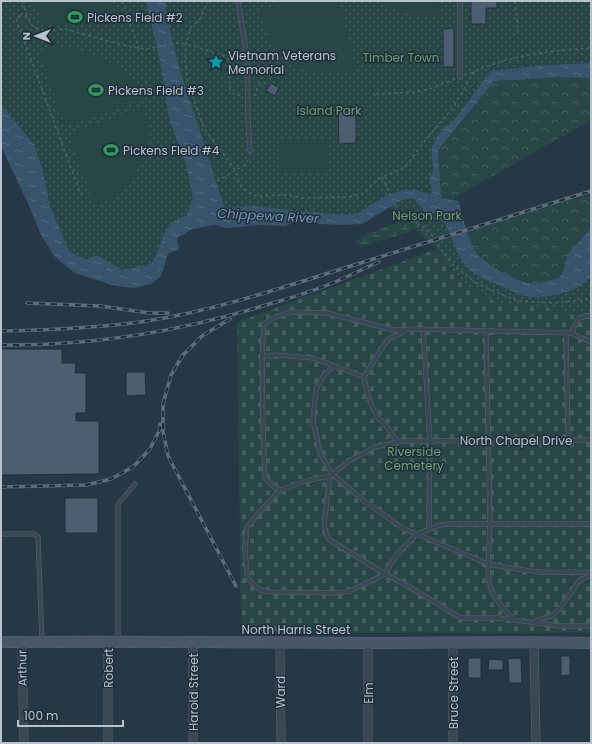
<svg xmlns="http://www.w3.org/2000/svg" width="592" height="744" viewBox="0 0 592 744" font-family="Poppins,sans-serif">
	<defs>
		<pattern id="green-dots" width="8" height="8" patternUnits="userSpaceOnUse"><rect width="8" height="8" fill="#284646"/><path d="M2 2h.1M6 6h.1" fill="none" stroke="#455f60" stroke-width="1.8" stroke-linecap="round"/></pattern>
		<pattern id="forest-crowns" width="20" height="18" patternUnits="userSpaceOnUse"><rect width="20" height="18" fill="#284646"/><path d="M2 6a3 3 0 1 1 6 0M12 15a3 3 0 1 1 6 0" fill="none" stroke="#455f60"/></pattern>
		<pattern id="wetland-marsh" width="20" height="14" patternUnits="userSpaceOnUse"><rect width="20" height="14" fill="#284646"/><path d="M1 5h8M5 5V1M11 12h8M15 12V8" fill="none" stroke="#455f60"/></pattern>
		<pattern id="cemetery-stones" width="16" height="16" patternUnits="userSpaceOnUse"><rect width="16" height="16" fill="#284646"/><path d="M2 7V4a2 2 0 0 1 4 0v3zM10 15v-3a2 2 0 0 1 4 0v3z" fill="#455f60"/></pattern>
		<pattern id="water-ripples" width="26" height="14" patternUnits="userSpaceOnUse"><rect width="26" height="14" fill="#38546d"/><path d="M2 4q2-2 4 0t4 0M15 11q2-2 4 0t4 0" fill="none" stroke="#536b81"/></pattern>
	</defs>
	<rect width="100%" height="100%" fill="#263745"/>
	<!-- green -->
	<path fill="url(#green-dots)" d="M1 1H591V67L436 179 471 258 591 254V316L578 313 495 302 461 282 437 249 415 229 403 221 386 205 357 222 257 213 175 228 154 275 133 282 65 252 1 120Z"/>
	<!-- forest -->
	<path fill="url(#forest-crowns)" d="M591 67V120L442 205 438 199 435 149 492 75Z
		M591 194V254L569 288 530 290 501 280 458 233Z"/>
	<!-- wetland -->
	<path fill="url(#wetland-marsh)" d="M422 207 425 215 415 229 406 233 358 247 355 243 361 236 418 215Z"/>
	<!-- cemetery -->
	<path fill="url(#cemetery-stones)" d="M437 249 461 282 495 302 551 308 591 316V633H241L237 322Z"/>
	<!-- pitch -->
	<path fill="#284646" d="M37 1H111L109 26 65 25 45 23 37 11Z
		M303 1H339L356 71C305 82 270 61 259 10Z
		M381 1H439L441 17C419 18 398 13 381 1Z
		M55 48C81 49 119 59 135 82 138 87 141 93 143 99L72 125 63 121 39 51Z
		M141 107 148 119 150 140 143 159 134 177 123 190 108 201 94 204 71 140 73 133Z
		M328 139 329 172 278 173V140Z"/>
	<!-- water -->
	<path fill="url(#water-ripples)" d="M146 1H165C171 48 187 92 202 137 210 161 216 185 225 208L256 206 297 211 346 215 358 213 375 202 388 195 403 190H416L431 195 432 191 429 178 434 170C429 145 431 146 445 126H447L455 119 491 71 548 65 591 63V78L561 77 494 81 438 150 441 198C447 201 454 198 459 202 461 213 470 243 476 252 483 264 521 285 535 284 542 283 551 280 559 278L564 269 567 255 591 228V275C585 287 568 292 555 295 545 297 535 298 525 296 519 295 513 291 508 289 492 282 471 276 462 261 451 243 450 220 430 211L425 215 422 207 413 198 402 200 362 224 342 225 320 224 301 220 285 226 260 225 227 228 214 225 193 229 177 238 179 249 168 254 161 276 151 284 134 288 116 286 75 273 55 257 41 235 31 210 1 146V105L34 144 42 168 50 206 69 251 86 260 97 255 122 270 151 264C159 252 161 236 170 224 174 220 182 218 187 215L193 198 187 167 169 119 161 65Z"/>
	<!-- building -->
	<path fill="#4c5e6f" stroke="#212f3c" d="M471 1H497V8H486V24H471Z
		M454 28V67H443V29Z
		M271 83 279 88 275 96 266 91Z
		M356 110V143L339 144 338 111Z
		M1 349H62V363H76L75 373H86V413H76V421H99V474L1 475Z
		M126 372H145L146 395 126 396Z
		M65 498H98V533H65Z
		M561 656H570V675L561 676Z
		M468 658H481V678H468Z
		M521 658 522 683H509L508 659Z
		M489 659 503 660V670H488Z"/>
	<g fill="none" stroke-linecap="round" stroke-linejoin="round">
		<!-- lane casing -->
		<g stroke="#596672" stroke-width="5">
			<path id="lane" d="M238 1 247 56 248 119 250 151
				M460 77V1
				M423 329 430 441 429 529
				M486 331 490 524H591
				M566 332 568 440
				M571 333 579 318 591 315
				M591 342 571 333 416 329 394 330 327 313 292 312 275 317 264 324 262 357 263 423 265 478 273 486 280 490 309 480 330 476 349 461 375 447 402 441 591 440
				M262 357 277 355 313 358 364 377
				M398 442 383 422 378 418 373 408 368 396 364 377 383 346 389 339 405 331
				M330 476 324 525 328 539 385 574 408 586 461 618H498L559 626H591
				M280 490 255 517 247 527 245 549 247 573 249 580 260 590 271 592 336 593 350 591 385 574 397 554 417 534 488 564 490 524H451L440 525 417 534 404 529 363 500 332 474 320 453 313 420 316 389 324 375 334 366
				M1 534H34L38 537 42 640
				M514 620C495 599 488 594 488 564 506 567 523 571 541 572 558 573 574 571 591 573
				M535 621 551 616 558 611 580 580 591 575
				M118 640V504L135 484"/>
		</g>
		<!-- street casing -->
		<g stroke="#596672" stroke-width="9">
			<path id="street" d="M108 641V743
				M534 641 536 743
				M22 642 24 743
				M193 642V743
				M280 642 281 743
				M368 643V743
				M453 643V743"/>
		</g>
		<!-- secondary casing -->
		<g stroke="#596672" stroke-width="12">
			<path id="secondary" d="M1 642C123 641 245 642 367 643 442 643 516 641 591 643"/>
		</g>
		<!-- path -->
		<path stroke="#486464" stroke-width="1.5" stroke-dasharray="3 3" stroke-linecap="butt" d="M22 1 27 16
			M122 1 139 49
			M208 1 200 19 191 27 186 44 185 62 188 83 204 128 236 171 239 183 244 190 256 196 285 195 302 198 348 197 364 194 374 183 382 177 400 170 408 164 419 148 454 106 475 70
			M515 1 518 33
			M18 16H27L33 27C39 29 45 31 51 30 58 30 63 28 69 30 92 36 115 44 138 48 151 51 164 43 178 43 193 44 210 52 225 56L229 60 230 90 235 95H242
			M16 19 81 195
			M464 75C480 70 495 62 511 59 537 52 565 50 591 48
			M374 94 375 96 378 94
			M376 94 416 92 427 90 455 79
			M254 96 256 94C256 89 258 84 263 82L267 85
			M382 177 397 209 404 216 423 227 431 234 445 255 453 265 476 283 507 297 519 301 553 303 591 299
			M217 181 245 165 250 157"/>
		<!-- lane -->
		<use href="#lane" stroke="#3a4855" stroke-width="4"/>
		<!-- street -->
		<use href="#street" stroke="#3a4855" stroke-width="8"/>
		<!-- secondary -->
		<use href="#secondary" stroke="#485768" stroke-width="11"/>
		<!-- rail casing -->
		<g stroke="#5c6d7c" stroke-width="3.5">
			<path id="rail" d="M27 303 100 306 149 313H168
				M230 319 202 336 183 355 171 375 163 404V431L168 456 236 586
				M1 331C50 330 99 328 147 321 217 310 284 287 351 266 431 241 511 216 591 191
				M1 345C92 346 183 331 269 304 291 298 314 291 335 282 350 276 364 268 379 262
				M1 487 86 485 111 479 133 467 150 449 160 429V424"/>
		</g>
		<!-- rail -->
		<use href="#rail" stroke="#1f2d3a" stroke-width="2" stroke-dasharray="6" stroke-linecap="butt"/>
	</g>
	<!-- icons -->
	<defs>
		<g id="stadium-bare" transform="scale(1.2)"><path d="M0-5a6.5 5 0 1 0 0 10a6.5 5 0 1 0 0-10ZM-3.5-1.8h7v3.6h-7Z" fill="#2e9e5b" stroke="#1f2d3a" stroke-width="2.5" paint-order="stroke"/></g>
		<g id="sight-bare" transform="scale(1.2)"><path d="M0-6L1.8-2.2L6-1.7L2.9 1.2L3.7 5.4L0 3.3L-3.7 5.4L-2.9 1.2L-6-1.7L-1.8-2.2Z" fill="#0f9aa8" stroke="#1f2d3a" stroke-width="2.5" paint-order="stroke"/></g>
	</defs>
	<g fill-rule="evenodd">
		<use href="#stadium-bare" x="75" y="17"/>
		<use href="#sight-bare" x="216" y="62"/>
		<use href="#stadium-bare" x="96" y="90"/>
		<use href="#stadium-bare" x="111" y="150"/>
	</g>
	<g text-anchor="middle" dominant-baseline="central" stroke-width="3" stroke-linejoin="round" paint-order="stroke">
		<!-- poi labels -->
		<g font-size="12" fill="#b8c3ce" stroke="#1f2d3a" text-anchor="start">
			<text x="87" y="17">Pickens Field #2</text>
			<text x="228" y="55">Vietnam Veterans<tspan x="228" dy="14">Memorial</tspan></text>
			<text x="108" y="90">Pickens Field #3</text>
			<text x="123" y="150">Pickens FIeld #4</text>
		</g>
		<!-- park labels -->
		<g font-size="12" fill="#6ea074" stroke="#1f2d3a">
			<text x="401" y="57">Timber Town</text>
			<text x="329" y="110">Island Park</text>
			<text x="427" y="215">Nelson Park</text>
			<text x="414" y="451">Riverside<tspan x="414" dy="14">Cemetery</tspan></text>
		</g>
		<!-- street labels -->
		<g font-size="12" fill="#b8c3ce" stroke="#1f2d3a">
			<text x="516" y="440">North Chapel Drive</text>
			<text x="296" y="629">North Harris Street</text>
			<text transform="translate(22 668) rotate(-91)">Arthur</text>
			<text transform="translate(108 668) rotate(-90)">Robert</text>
			<text transform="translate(193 692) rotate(-90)">Harold Street</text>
			<text transform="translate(280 692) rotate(-90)">Ward</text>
			<text transform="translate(368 693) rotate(-90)">Elm</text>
			<text transform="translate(453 693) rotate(-90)">Bruce Street</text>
		</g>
		<!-- water labels -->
		<g font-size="13" font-style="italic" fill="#7696b3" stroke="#1f2d3a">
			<text transform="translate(268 216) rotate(3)">Chippewa River</text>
		</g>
	</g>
	<!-- border -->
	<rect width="592" height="744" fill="none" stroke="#b8c3ce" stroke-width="4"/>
	<!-- north arrow -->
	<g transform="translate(36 36) rotate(270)" stroke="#1f2d3a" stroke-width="3" paint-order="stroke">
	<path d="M0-3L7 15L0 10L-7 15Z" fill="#b8c3ce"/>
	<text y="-6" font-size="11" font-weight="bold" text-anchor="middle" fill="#b8c3ce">N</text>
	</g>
	<!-- scale -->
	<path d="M18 720v6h105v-6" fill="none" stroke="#b8c3ce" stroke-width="2"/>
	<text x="24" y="720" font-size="12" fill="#b8c3ce" stroke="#1f2d3a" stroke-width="3" paint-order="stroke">100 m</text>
</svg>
